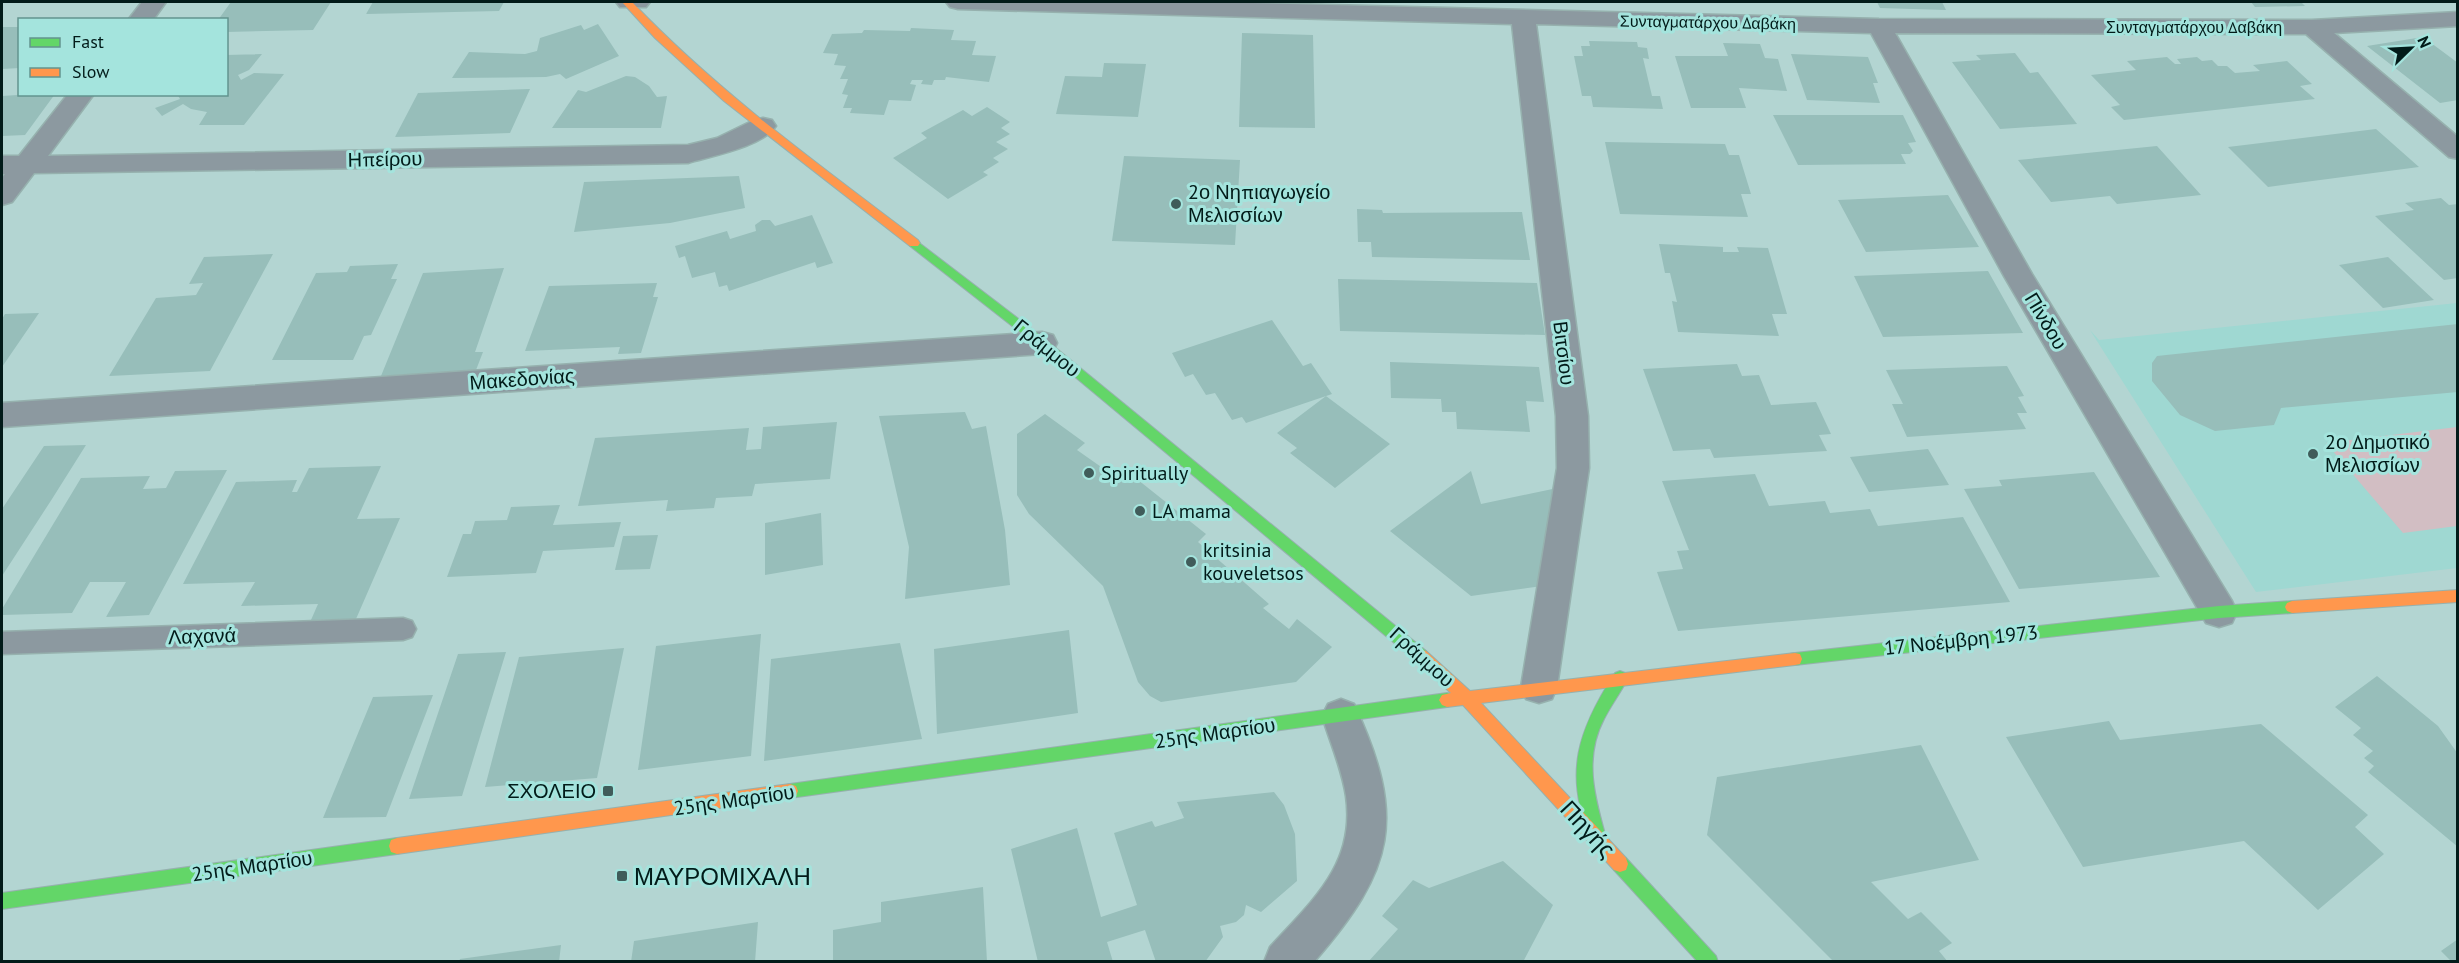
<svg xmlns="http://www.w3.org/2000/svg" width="2459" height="963" viewBox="0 0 2459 963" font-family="'PT Sans',sans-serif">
	<rect width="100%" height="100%" fill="#b3d5d2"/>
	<!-- built -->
	<path fill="#9fd8d2" d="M2457 303V568L2256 592 2090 330 2099 340Z"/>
	<!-- green -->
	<path fill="#d2bec3" d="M2457 427V526L2403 533 2326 443Z"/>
	<!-- building -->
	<path fill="#97beba" d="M231 2H331L313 30 226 32V20H218Z
		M373 2H504L499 11 366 14Z
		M1877 2H1942L1946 10 1880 8Z
		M2251 2H2301L2305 6 2255 7Z
		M598 24 619 56 566 79 560 74 546 77 452 78 469 52 525 54 537 51 540 38 581 25 584 30Z
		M3 27H20V68L2 69Z
		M911 28 954 30 951 40 976 41 972 55 996 56 989 82 946 77 945 80H934L932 85 921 84 923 80H912L910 84 916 85 911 101 889 100 884 115 850 113 852 108H843L848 95 842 94 848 79H840L846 66 834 65 838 54 823 53 832 34 862 33 864 30 910 31Z
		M1242 33 1313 35 1315 128 1239 127Z
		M2423 37 2458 63V100L2440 103 2367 46Z
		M1589 41 1637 42 1638 47 1647 48 1649 59 1643 58 1652 96H1660L1663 109 1593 107 1591 96H1582L1574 56H1583L1581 46H1590Z
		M1723 43 1760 44 1765 58 1778 59 1787 91 1739 88 1746 108H1691L1675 56H1728Z
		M2015 53 2030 73 2038 72 2077 124 2000 129 1952 62 1981 60 1976 55Z
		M262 54 249 70 238 75 241 80 254 73 284 74 244 125H199L207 112 191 109 183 104 162 116 155 108 180 99 177 94H226V55Z
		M1791 54 1868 57 1878 83H1873L1880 103 1807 100Z
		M2167 57 2175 64H2181L2177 59 2197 57 2202 61 2212 60 2218 66H2227L2235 73 2260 71 2253 65 2287 61 2312 84 2300 86 2315 99 2124 120 2111 107 2120 105 2091 75 2136 70 2127 61Z
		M1104 63 1146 64 1138 117 1056 114 1065 76 1102 77Z
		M626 76 635 77 649 86 657 97 667 96 661 128H552L578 90 586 92Z
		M530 89 510 133 395 137 418 93Z
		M20 92V94H55L25 135 2 136V96L17 95Z
		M987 107 1010 122 1001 128 1010 134 996 142 1008 149 993 158 999 162 983 172 988 175 948 199 893 158 927 138 921 133 963 110 972 116Z
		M1773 115H1903L1916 142 1908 143 1913 151 1910 154H1901L1906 164 1798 165Z
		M2376 129 2419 167 2268 187 2228 147Z
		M1605 142 1725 144 1729 155H1739L1751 194H1741L1748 217 1620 214Z
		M2157 146 2201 195 2117 204 2110 196 2051 202 2018 160Z
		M1124 156 1240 160 1235 245 1112 241Z
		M739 176 745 208 670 223 574 232 584 182Z
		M1948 195 1979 247 1866 252 1838 200Z
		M2441 198 2449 205 2458 204V278L2444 280 2375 216 2414 210 2405 203Z
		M1357 209 1382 210 1383 213 1522 212 1530 260 1372 257 1371 242H1358Z
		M812 215 833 263 817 268 815 262 729 291 727 285 719 287 715 272 692 278 685 256 679 258 675 246 727 231 730 239 756 231 755 225 762 220H770L775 226Z
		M1659 244 1723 247V252H1739L1737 247 1768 248 1787 314H1772L1779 336 1678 332 1672 301 1677 302 1670 273H1665Z
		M273 254 210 371 109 376 156 298 196 295 203 283 189 284 204 257Z
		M2388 257 2434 300 2383 308 2339 265Z
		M398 264 391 279H397L371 335 364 336 353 360H272L316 273 347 272 350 266Z
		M504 268 475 352H483L476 370 381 376 423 273Z
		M1988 271 2023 333 1883 337 1854 276Z
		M1338 279 1537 283 1545 335 1340 331Z
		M657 283 653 297H658L641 353 618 354 620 347 525 351 549 286Z
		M39 313 2 367V319L5 314Z
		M1272 320 1303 366 1311 363 1332 394 1246 423 1242 417 1232 420 1215 393 1206 395 1193 374 1185 377 1172 353Z
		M2458 324V392L2281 408 2274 425 2215 431 2180 415 2152 381V363L2157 356Z
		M1390 362 1539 367 1544 402 1526 401 1530 432 1457 429 1456 412H1442L1441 399 1391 398Z
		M1737 364 1742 376 1759 375 1771 405 1816 402 1831 434 1819 435 1827 451 1714 458 1710 449 1673 451 1643 369Z
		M2007 366 2024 396 2018 397 2027 413H2017L2026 429 1907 437 1892 404H1903L1886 370Z
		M1326 396 1390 444 1335 488 1290 453 1297 448 1277 433Z
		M965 412 972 429 986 426 1005 530 1010 585 905 599 909 547 879 416Z
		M1045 414 1085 443 1077 450 1114 476 1123 468 1206 534 1198 542 1269 604 1263 608 1289 629 1297 619 1332 647 1296 682 1161 702 1150 696 1138 682 1103 586 1029 514 1017 495V434Z
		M837 422 830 479 755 484 752 496 716 498 714 508 666 511 668 500 578 506 595 438 749 428 746 450 761 449 763 427Z
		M86 445 52 499 2 576V509L44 446Z
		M1928 449 1949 485 1869 492 1850 457Z
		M381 466 357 519 400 518 356 619 311 620 318 604 241 606 255 582 183 584 236 482 297 480 292 492H297L309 468Z
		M227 470 149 615 106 617 126 582H90L72 613 2 615V609L81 478 150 476 143 489 166 488 175 471Z
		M1471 471 1481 504 1562 487 1542 586 1471 596 1390 531Z
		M2094 472 2160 577 2019 589 1964 489 2002 486 1999 480Z
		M1755 474 1769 506 1825 501 1830 513 1870 509 1878 526 1963 517 2010 602 1678 631 1657 572 1683 569 1677 551 1689 550 1662 481Z
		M560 505 553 525 621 522 614 547 543 551 536 573 447 577 463 534H471L475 521 507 520 511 507Z
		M821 513 823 565 765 575V523Z
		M658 535 650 569 615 570 623 536Z
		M1069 630 1078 713 937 734 934 649Z
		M761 634 751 756 638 770 656 646Z
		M900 643 922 739 764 761 771 659Z
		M624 648 597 778 485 787 519 657Z
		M506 652 462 796 409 799 458 654Z
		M2377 676 2438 726 2458 754V847L2368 772 2374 766 2364 758 2373 751 2353 735 2361 728 2335 707Z
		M433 695 386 817 323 818 373 697Z
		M2109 721 2120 740 2261 724 2368 815 2355 827 2384 854 2318 910 2244 841 2083 867 2006 737Z
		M1921 745 1979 860 1871 882 1908 919 1921 912 1952 943 1939 951 1948 962H1834L1707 835 1717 777Z
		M1274 792 1284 805 1295 834 1297 881 1261 912 1246 905 1244 915 1236 922 1220 926 1223 937 1205 962H1156L1145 930 1107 942 1113 962H1038L1011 849 1077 828 1101 917 1137 905 1114 833 1152 821 1155 827 1184 818 1177 802Z
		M1503 861 1553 905 1523 962H1368L1398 929 1382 916 1413 880 1429 888Z
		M983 887 987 962H833V930L881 922V902Z
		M758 922 755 962H631L634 941Z
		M2458 939V962H2452L2441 951Z
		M561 945 559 962H459L460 959Z"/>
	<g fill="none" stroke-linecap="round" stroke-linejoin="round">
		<!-- lane casing -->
		<g stroke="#96b1ae" stroke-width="3">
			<path id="lane" d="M403 618 412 621 416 629 412 637 403 640 2 654V632Z"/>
		</g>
		<!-- street casing -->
		<g stroke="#96b1ae" stroke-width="3">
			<path id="street" d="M142 2H166L153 20H128Z
				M616 2H650L646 7H620Z
				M946 2H1214L1879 19 2312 20 2458 12V26L2334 33 2458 137V159L2449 157 2306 34 1895 33 2032 274 2232 601 2237 612 2232 623 2219 627 2206 623 2004 276 1871 33 1536 24 1588 416 1589 468 1557 687 1552 699 1539 703 1526 699 1521 687 1557 468 1556 416 1512 24 958 9 950 7Z
				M68 94H94L48 156 688 145 717 138 754 120 763 118 772 120 776 126C762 147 711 156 688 163L34 173 12 202 2 205V178L5 174H2V156H19Z
				M1042 332 1053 335 1057 343 1053 351 1042 354 2 427V403Z
				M1341 699 1354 704C1407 818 1395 869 1314 962H1264L1270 947C1312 901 1356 864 1346 796 1342 769 1330 742 1322 716L1328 704Z"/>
		</g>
		<!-- fast casing -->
		<g stroke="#96b1ae" stroke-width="2">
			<path id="fast" d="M914 239 1046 340 1426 651 1428 656 1426 661 1421 662 1416 661 1038 346 910 246 908 243Z
				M2292 601 2297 603 2299 607 2297 611 2292 613 2219 618 1795 665 1790 664 1788 659 1790 654 1795 653 2219 606Z
				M1620 671 1625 673 1628 678C1621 692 1611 705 1604 719 1584 757 1594 795 1605 834L1603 839 1597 842 1591 839C1563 774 1578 730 1615 673Z
				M1447 693 1452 695 1455 700 1452 705 1447 707 790 798 784 796 782 791 784 786 790 784Z
				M397 838 403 840 405 846 403 852 397 854 2 909V893Z
				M1620 856 1626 858 1716 956 1718 962H1698L1614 870 1612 864 1614 858Z"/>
		</g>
		<!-- slow casing -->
		<g stroke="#96b1ae" stroke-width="2">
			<path id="slow" d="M622 2H632C718 92 819 165 918 240L920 243 918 246H910L724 101 655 38Z
				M2458 590V602L2292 613 2287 611 2285 607 2287 603 2292 601Z
				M1421 650 1426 651 1470 691 1795 653 1800 654 1802 659 1800 664 1795 665 1481 703 1626 858 1628 864 1626 870 1620 872 1614 870 1463 705 1447 707 1442 705 1439 700 1442 695 1451 693 1416 661 1414 656 1416 651Z
				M790 784 796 786 798 791 796 796 790 798 397 854 391 852 389 846 391 840 397 838Z"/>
		</g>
		<!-- lane -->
		<use href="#lane" fill="#8c99a0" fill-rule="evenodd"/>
		<!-- street -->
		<use href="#street" fill="#8c99a0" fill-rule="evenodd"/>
		<!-- fast -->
		<use href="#fast" fill="#63d668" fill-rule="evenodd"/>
		<!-- slow -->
		<use href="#slow" fill="#ff974d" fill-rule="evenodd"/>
	</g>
	<!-- markers -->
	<g fill="#405c5a" stroke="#a4e4dd" stroke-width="2">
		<circle cx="1176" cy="204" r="6"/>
		<circle cx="2313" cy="454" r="6"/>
		<circle cx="1089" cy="473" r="6"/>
		<circle cx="1140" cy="511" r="6"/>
		<circle cx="1191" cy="562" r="6"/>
		<rect x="602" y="785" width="12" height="12" rx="3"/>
		<rect x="616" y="870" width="12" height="12" rx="3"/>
	</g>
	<g text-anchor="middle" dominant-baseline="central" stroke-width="6" stroke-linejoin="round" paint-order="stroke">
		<!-- far-street labels -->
		<g font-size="16" fill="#021b19" stroke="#a4e4dd">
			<text transform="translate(1708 22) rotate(1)">Συνταγματάρχου Δαβάκη</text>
			<text x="2194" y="27">Συνταγματάρχου Δαβάκη</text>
		</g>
		<!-- street labels -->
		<g font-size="20" fill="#021b19" stroke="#a4e4dd">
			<text transform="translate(385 159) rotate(-1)">Ηπείρου</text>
			<text transform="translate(2046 321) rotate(59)">Πίνδου</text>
			<text transform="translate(1047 348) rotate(39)">Γράμμου</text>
			<text transform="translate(1564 353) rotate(83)">Βιτσίου</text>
			<text transform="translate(522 379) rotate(-4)">Μακεδονίας</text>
			<text transform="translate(202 636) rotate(-2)">Λαχανά</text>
			<text transform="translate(1961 640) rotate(-6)">17 Νοέμβρη 1973</text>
			<text transform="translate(1422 657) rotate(42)">Γράμμου</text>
			<text transform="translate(1215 733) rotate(-8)">25ης Μαρτίου</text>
			<text transform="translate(734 800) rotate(-8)">25ης Μαρτίου</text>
			<text transform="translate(252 866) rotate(-8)">25ης Μαρτίου</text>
		</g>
		<!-- poi labels -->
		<g font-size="20" fill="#021b19" stroke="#a4e4dd" text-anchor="start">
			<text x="1188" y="192">2ο Νηπιαγωγείο<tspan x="1188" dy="23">Μελισσίων</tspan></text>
			<text x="2325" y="442">2ο Δημοτικό<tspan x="2325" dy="23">Μελισσίων</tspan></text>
			<text x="1101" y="473">Spiritually</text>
			<text x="1152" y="511">LA mama</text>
			<text x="1203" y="550">kritsinia<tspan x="1203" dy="23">kouveletsos</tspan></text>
			<text x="596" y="791" text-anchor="end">ΣΧΟΛΕΙΟ</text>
		</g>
		<!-- near-street labels -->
		<g font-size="24" fill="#021b19" stroke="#a4e4dd">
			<text transform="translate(1588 829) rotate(47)">Πηγής</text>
		</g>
		<!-- near-poi labels -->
		<g font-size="24" fill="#021b19" stroke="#a4e4dd" text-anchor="start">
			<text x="634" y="876">ΜΑΥΡΟΜΙΧΑΛΗ</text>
		</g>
	</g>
	<!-- border -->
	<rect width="2459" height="963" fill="none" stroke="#021b19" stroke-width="6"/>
	<!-- legend -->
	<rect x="18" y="18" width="210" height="78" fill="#a4e4dd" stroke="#63948f" stroke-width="1.5"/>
	<rect x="30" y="38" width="30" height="9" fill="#63d668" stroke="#63948f" stroke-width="1.5"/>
	<text x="72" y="48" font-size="18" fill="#021b19">Fast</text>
	<rect x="30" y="68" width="30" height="9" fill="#ff974d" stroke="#63948f" stroke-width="1.5"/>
	<text x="72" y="78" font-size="18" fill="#021b19">Slow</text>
	<!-- north arrow -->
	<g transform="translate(2411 48) rotate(66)" stroke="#a4e4dd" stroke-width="4.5" paint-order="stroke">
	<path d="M0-4.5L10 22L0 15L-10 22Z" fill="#021b19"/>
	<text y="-9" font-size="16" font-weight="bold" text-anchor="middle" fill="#021b19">N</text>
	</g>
</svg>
